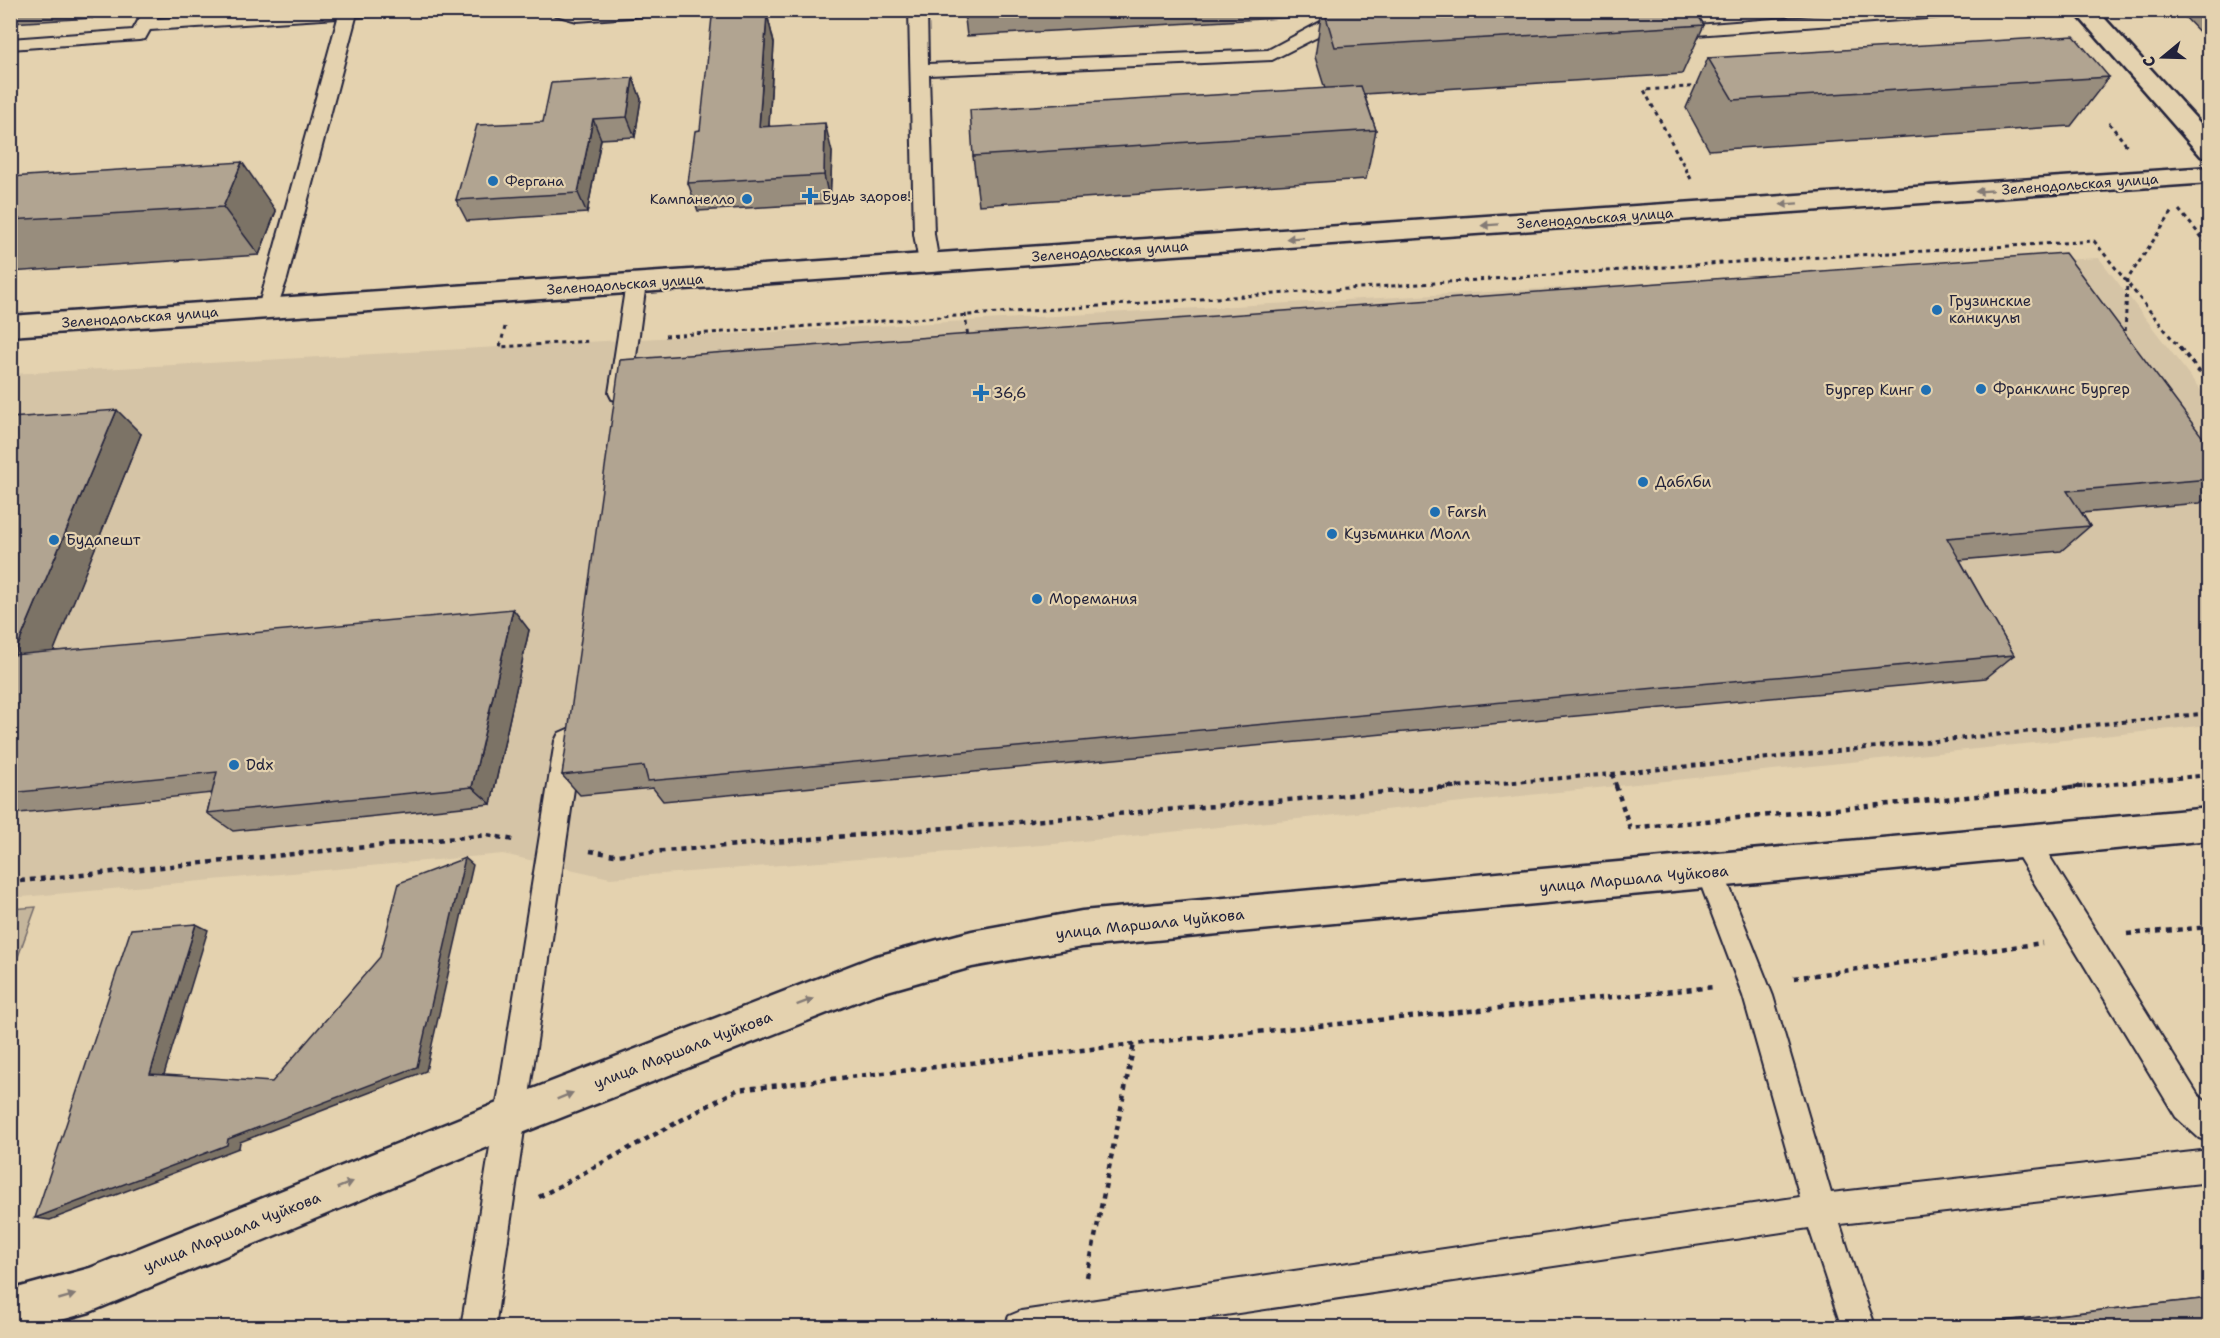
<svg xmlns="http://www.w3.org/2000/svg" width="2220" height="1338" viewBox="0 0 2220 1338" font-family="'Shantell Sans',sans-serif">
	<rect width="100%" height="100%" fill="#e4d2af"/>
	<filter id="ink" filterUnits="userSpaceOnUse"><feTurbulence type="fractalNoise" baseFrequency=".0167" numOctaves="2"/><feDisplacementMap in="SourceGraphic" scale="12" xChannelSelector="R" yChannelSelector="G"/><feConvolveMatrix kernelMatrix="1 2 1 2 8 2 1 2 1" color-interpolation-filters="sRGB"/></filter>
	<g filter="url(#ink)">
		<!-- built -->
		<path fill="#d5c4a6" d="M2099 258 2209 401V725L1054 844 610 878 503 854 11 898V374Z"/>
		<!-- green -->
		<path fill="#c5b69c" stroke="#746c6c" stroke-width="1.5" d="M36 907 11 976V909Z"/>
		<g fill="none" stroke-linecap="round" stroke-linejoin="round">
			<!-- lane casing -->
			<g stroke="#22223b" stroke-width="4">
				<path id="lane" d="M144 10H156L159 14 156 19 290 10H387L379 15 356 17 287 279 275 313 268 315 261 313 258 308 338 18 150 30 145 39 139 40 10 49V39L133 30Z
					M550 10H666L658 15 577 21 552 14Z
					M909 10H927L928 64 1268 50 1343 10H1383L1375 15 1357 17 1272 60 929 75 934 234 939 263 936 268 929 270 922 268 919 263 914 234Z
					M1608 10H1639L1696 25 1891 10H1976L1968 15 1696 35 1610 14Z
					M636 276 643 278 646 283 631 393 628 399 620 401 612 399 609 393 626 283 629 278Z
					M568 729 577 733 581 741 495 1328H461L555 741 559 733Z
					M2025 829 2035 833 2198 1095 2210 1105V1142L2199 1138 2176 1117 2015 851 2011 842 2015 833Z
					M1710 859 1720 863 1773 996 1831 1193 2210 1150V1182L1840 1224 1854 1268 1876 1328H1842L1809 1228 1138 1328H1004L1009 1316 1021 1311 1800 1197 1743 996 1696 872 1700 863Z"/>
			</g>
			<!-- secondary casing -->
			<g stroke="#22223b" stroke-width="5">
				<path id="secondary" d="M2073 10H2097L2210 134V158L2201 156Z
					M2210 167V183L10 336V316Z
					M2210 808V840L1082 947 972 967 873 995 512 1137 90 1312 32 1328H10V1290L90 1268 512 1097 873 957 972 931 1082 911Z"/>
			</g>
			<!-- path-far2 -->
			<path stroke="#22223b" stroke-width="3" stroke-dasharray="4 4" stroke-linecap="butt" d="M2109 123 2128 147
				M1691 179 1644 90 1701 86
				M2179 210 2210 247
				M965 314 968 338
				M505 327 500 347 591 341
				M665 336 1738 262 2094 241 2181 350
				M2125 339 2127 280 2173 211"/>
			<!-- path-far1 -->
			<path stroke="#22223b" stroke-width="4" stroke-dasharray="4.5 4.5" stroke-linecap="butt" d="M2180 348 2210 385
				M1612 774 1617 788
				M1441 788 1612 774 2210 713
				M2069 788 2210 775"/>
			<!-- path -->
			<path stroke="#22223b" stroke-width="4.5" stroke-dasharray="5 5" stroke-linecap="butt" d="M1616 786 1630 828 2085 786
				M590 851 615 855 1459 786
				M10 882 487 835 514 840
				M2127 934 2210 927
				M1794 978 2042 943
				M539 1197 737 1090 1134 1044 1715 987
				M1087 1277 1134 1044"/>
			<!-- lane -->
			<use href="#lane" fill="#e4d2af" fill-rule="evenodd"/>
			<!-- secondary -->
			<use href="#secondary" fill="#e4d2af" fill-rule="evenodd"/>
		</g>
		<!-- wall -->
		<path fill="#988d7d" stroke="#22223b" stroke-width="1.5" d="M10 10H96L92 18 10 23Z
			M964 10H1314L1313 16 967 36Z
			M1322 10H1695L1704 25 1682 74 1364 94 1376 130 1366 179 979 205 973 156 1325 89 1315 57Z
			M2183 10H2210V43L2181 13Z
			M767 14 774 43 769 126 832 152 830 203 698 211 688 183 700 130Z
			M1708 58 2109 77 2071 126 1709 150 1686 108Z
			M633 78 641 99 635 137 601 139 587 213 467 221 456 200 543 122Z
			M10 177 276 211 259 255 10 272Z
			M10 418 141 434 53 651 529 630 491 804 233 831 207 813 212 793 10 814Z
			M2210 447V495L2200 503 2082 513 2090 526 2061 551 1960 560 2014 655 1986 678 663 801 653 788 580 795 562 775Z
			M2210 1298V1328H1995L1993 1322Z"/>
		<!-- shaded-wall -->
		<path fill="#7c7366" stroke="#22223b" stroke-width="1.5" d="M86 10H96L92 18Z
			M767 14 774 43 767 156 759 127Z
			M633 78 641 99 635 137 627 117Z
			M593 119 601 139 587 213 578 193Z
			M825 123 832 152 830 203 824 175Z
			M242 162 276 211 259 255 223 207Z
			M117 410 141 434 44 675 14 655Z
			M513 609 529 630 491 804 472 787Z
			M465 858 473 865 426 1071 240 1142 239 1148 50 1220 35 1218 228 1139Z
			M196 924 208 930 163 1078 150 1074Z"/>
		<!-- building -->
		<path fill="#b1a491" stroke="#22223b" stroke-width="1.5" d="M10 10H37L10 12Z
			M1324 10H1695L1704 25 1335 47Z
			M767 14 759 127 825 123 824 175 688 183 695 131 700 130 712 17Z
			M2074 36 2109 77 1733 100 1708 58Z
			M633 78 627 117 593 119 578 193 456 200 477 125 543 122 551 83Z
			M1361 86 1376 130 973 156 970 110Z
			M242 162 223 207 10 220V177Z
			M2065 253 2210 447V479L2067 491 2090 526 1947 538 2014 655 648 781 644 766 562 775 620 360Z
			M117 410 14 655 513 609 472 787 207 813 217 772 10 793V418Z
			M465 858 417 1067 228 1139 227 1145 35 1218 131 929 196 924 150 1074 272 1082 380 957 399 883Z
			M2210 1298V1328H2009L2006 1321Z"/>
		<!-- one-way arrows -->
		<defs><path id="oneway-solid" d="M-6-.8H1V-3.2L6.5 0L1 3.2V.8H-6Z" transform="scale(1.5)"/></defs>
		<g fill="#837a75">
			<use href="#oneway-solid" transform="translate(1984 191) rotate(176)"/>
			<use href="#oneway-solid" transform="translate(1789 204) rotate(176)"/>
			<use href="#oneway-solid" transform="translate(1490 225) rotate(176)"/>
			<use href="#oneway-solid" transform="translate(1295 238) rotate(176)"/>
			<use href="#oneway-solid" transform="translate(805 1002) rotate(-21)"/>
			<use href="#oneway-solid" transform="translate(565 1096) rotate(-22)"/>
			<use href="#oneway-solid" transform="translate(345 1185) rotate(-22)"/>
			<use href="#oneway-solid" transform="translate(67 1297) rotate(-16)"/>
		</g>
	</g>
	<!-- markers -->
	<g fill="#1f6fb2" stroke="#e4d2af" stroke-width="2">
		<circle cx="493" cy="181" r="6"/>
		<path d="M807 187h6v6h6v6h-6v6h-6v-6h-6v-6h6z"/>
		<circle cx="747" cy="199" r="6"/>
		<circle cx="1937" cy="310" r="6"/>
		<circle cx="1981" cy="389" r="6"/>
		<circle cx="1926" cy="390" r="6"/>
		<path d="M978 384h6v6h6v6h-6v6h-6v-6h-6v-6h6z"/>
		<circle cx="1643" cy="482" r="6"/>
		<circle cx="1435" cy="512" r="6"/>
		<circle cx="1332" cy="534" r="6"/>
		<circle cx="54" cy="540" r="6"/>
		<circle cx="1037" cy="599" r="6"/>
		<circle cx="234" cy="765" r="6"/>
	</g>
	<g text-anchor="middle" dominant-baseline="central" stroke-width="4.5" stroke-linejoin="round" paint-order="stroke">
		<!-- far-poi labels -->
		<g font-size="14" fill="#22223b" stroke="#e4d2af" text-anchor="start">
			<text x="505" y="181">Фергана</text>
			<text x="822" y="196">Будь здоров!</text>
			<text x="735" y="199" text-anchor="end">Кампанелло</text>
		</g>
		<!-- far-street labels -->
		<g font-size="14" fill="#22223b" stroke="#e4d2af">
			<text transform="translate(2080 184) rotate(-4)">Зеленодольская улица</text>
			<text transform="translate(1595 218) rotate(-4)">Зеленодольская улица</text>
			<text transform="translate(1110 251) rotate(-4)">Зеленодольская улица</text>
			<text transform="translate(625 284) rotate(-4)">Зеленодольская улица</text>
			<text transform="translate(140 317) rotate(-4)">Зеленодольская улица</text>
		</g>
		<!-- poi labels -->
		<g font-size="15" fill="#22223b" stroke="#e4d2af" text-anchor="start">
			<text x="1949" y="301">Грузинские<tspan x="1949" dy="17">каникулы</tspan></text>
			<text x="1993" y="389">Франклинс Бургер</text>
			<text x="1914" y="390" text-anchor="end">Бургер Кинг</text>
			<text x="993" y="393">36,6</text>
			<text x="1655" y="482">Даблби</text>
			<text x="1447" y="512">Farsh</text>
			<text x="1344" y="534">Кузьминки Молл</text>
			<text x="66" y="540">Будапешт</text>
			<text x="1049" y="599">Моремания</text>
			<text x="246" y="765">Ddx</text>
		</g>
		<!-- street labels -->
		<g font-size="15" fill="#22223b" stroke="#e4d2af">
			<text transform="translate(1634 879) rotate(-5)">улица Маршала Чуйкова</text>
			<text transform="translate(1150 924) rotate(-6)">улица Маршала Чуйкова</text>
			<text transform="translate(683 1050) rotate(-21)">улица Маршала Чуйкова</text>
			<text transform="translate(232 1232) rotate(-22)">улица Маршала Чуйкова</text>
		</g>
	</g>
	<!-- margin -->
	<rect width="2220" height="1338" fill="none" stroke="#e4d2af" stroke-width="36"/>
	<rect x="18" y="18" width="2184" height="1302" fill="none" stroke="#22223b" stroke-width="2" filter="url(#ink)"/>
	<!-- north arrow -->
	<g transform="translate(2163 57) rotate(251)" stroke="#e4d2af" stroke-width="4.5" paint-order="stroke">
	<path d="M0-4.5L10 22L0 15L-10 22Z" fill="#22223b"/>
	<text y="-9" font-size="16" font-weight="bold" text-anchor="middle" fill="#22223b">С</text>
	</g>
</svg>
